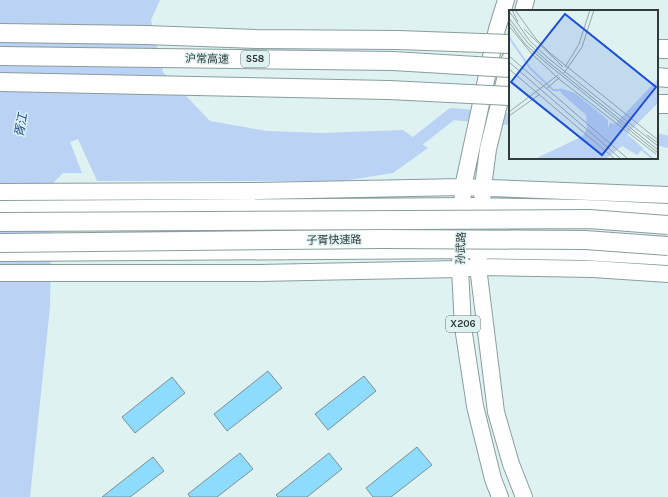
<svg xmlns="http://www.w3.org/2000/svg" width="668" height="497" viewBox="0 0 668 497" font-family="Karla,'Noto Sans SC',sans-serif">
	<rect width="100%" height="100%" fill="#def2f2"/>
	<!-- water -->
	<path fill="#bad2f4" d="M0 0H160L151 20 163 72 210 121 267 131 323 133 403 130 428 148 393 173 343 181H97L78 139 70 142 82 173H63L52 184 50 307 30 497H0Z"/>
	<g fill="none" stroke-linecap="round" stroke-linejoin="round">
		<!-- canal -->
		<path stroke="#bad2f4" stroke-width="12" d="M657 139 668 142
			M406 150 452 114 510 119"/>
	</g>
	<!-- building -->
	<path fill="#8edcfd" stroke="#7e8e95" d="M268 371 282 388 227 431 214 414Z
		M364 376 376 391 328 430 315 414Z
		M172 377 185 393 135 433 122 417Z
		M417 447 432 465 391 497H373L366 488Z
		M240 453 253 469 217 497H190L188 494Z
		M329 453 342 469 307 497H278L276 495Z
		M153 457 164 471 130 497H102Z"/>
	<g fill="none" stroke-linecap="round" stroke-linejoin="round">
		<!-- major casing -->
		<g stroke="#8a9d9d" stroke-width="18">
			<path id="major" d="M523 11 526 0
				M510 59 488 149 483 187 478 267 496 412 511 464 524 497
				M0 192 256 191 463 187 668 195
				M0 209 472 206 585 208 668 212
				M0 253 471 250 583 252 668 257
				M0 273H259L460 269 478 267 593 269 668 274
				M500 497 493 479 475 406 463 327 460 269 463 187 497 29 506 0"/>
		</g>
		<!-- highway casing -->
		<g stroke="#8a9d9d" stroke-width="20">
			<path id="highway" d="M657 49H668
				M657 77 668 78
				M657 104H668"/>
		</g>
		<!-- major -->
		<use href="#major" stroke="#fff" stroke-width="16"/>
		<!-- highway -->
		<use href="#highway" stroke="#fff" stroke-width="18"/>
		<!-- highway-bridge casing -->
		<g stroke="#8a9d9d" stroke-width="20" stroke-linecap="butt">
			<path id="highway-bridge" d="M0 33 146 35 256 39 398 40 510 44
				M0 56 393 61 510 68
				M0 82 389 90 510 96
				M0 222 589 219 668 225
				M0 243 382 239 585 240 668 246"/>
		</g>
		<!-- highway-bridge -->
		<use href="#highway-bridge" stroke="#fff" stroke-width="18"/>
	</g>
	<g text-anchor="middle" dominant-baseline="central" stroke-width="3" stroke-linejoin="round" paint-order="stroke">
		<!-- shield labels -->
		<g fill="#def2f2" stroke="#667171" stroke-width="1">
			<rect x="241" y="51" width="28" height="16" rx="3"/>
			<rect x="446" y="316" width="34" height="16" rx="3"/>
		</g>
		<g font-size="10" font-weight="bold" fill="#323a3a">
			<text x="255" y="59">S58</text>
			<text x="463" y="324">X206</text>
		</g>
		<!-- street labels -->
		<g font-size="11" fill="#323a3a" stroke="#def2f2">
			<text transform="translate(207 59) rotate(1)">沪常高速</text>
			<text transform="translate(334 240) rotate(-1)">子胥快速路</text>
			<text transform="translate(461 248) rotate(-88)">孙武路</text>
		</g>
		<!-- water labels -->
		<g font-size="12" font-style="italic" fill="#124585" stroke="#def2f2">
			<text transform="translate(21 125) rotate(-81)">胥江</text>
		</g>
	</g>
	<!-- overview -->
	<g transform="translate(509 10)">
		<rect width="149" height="149" fill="#def2f2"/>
		<path d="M149 69V93L118 124 134 138 128 145 113 136 97 149H26L74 126 78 118 77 105 52 83 51 78 66 83 99 110V118L101 113 106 114Z" fill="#bad2f4"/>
		<path fill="none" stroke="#bad2f4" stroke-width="2" d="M0 27 21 58 44 80H54M131 138 144 149"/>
		<path fill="none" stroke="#99a8a8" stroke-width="1" d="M3 0 9 12M6 0 27 29 41 43 149 130M0 1 20 30 39 48 149 136M0 8 18 32 37 50 149 140M0 12 16 34 36 52 149 143M0 16 23 44 50 69 147 144M15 19 54 57M0 46 119 149M0 52 112 149M56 57 70 34 81 0M0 59 106 149M55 63 73 37 85 0M37 79 51 67M0 102 49 65M0 106 31 84M138 125 149 133"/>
		<path fill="#1d4ed8" fill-opacity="0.15" stroke="#1d4ed8" stroke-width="2" d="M56 4 147 77 93 145 2 72Z"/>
		<rect width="149" height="149" fill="none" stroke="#323a3a" stroke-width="2"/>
	</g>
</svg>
